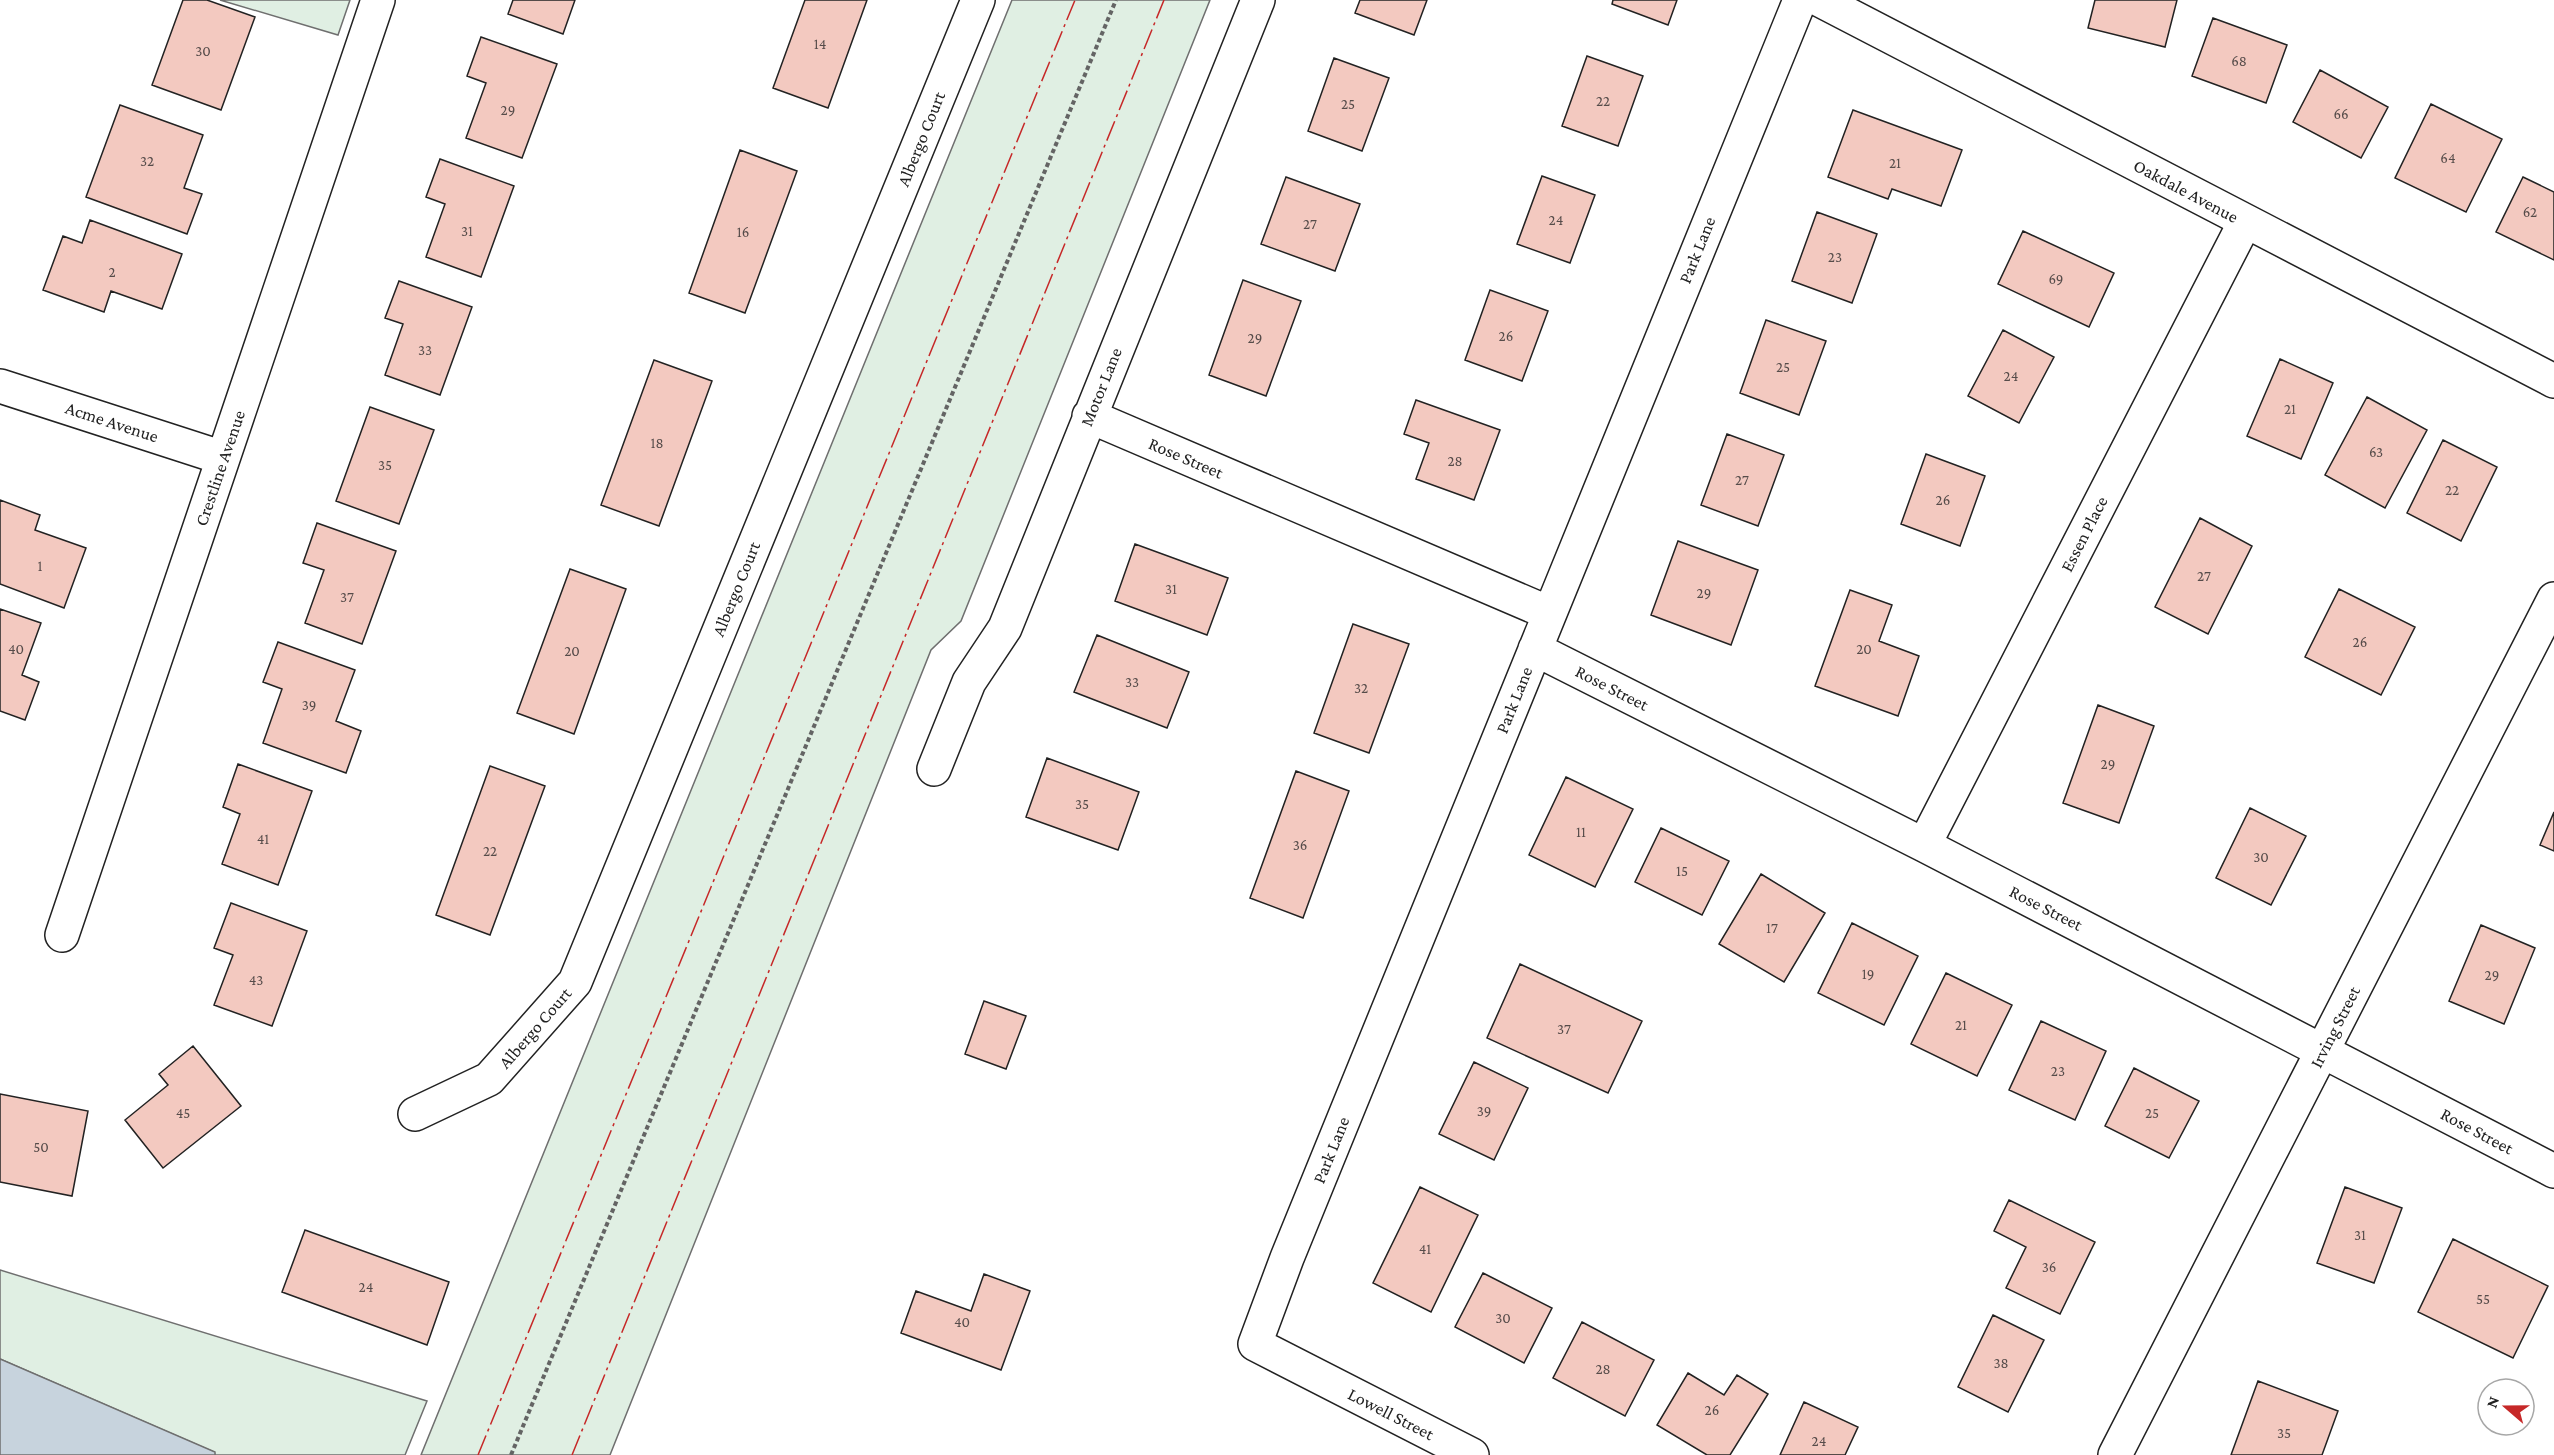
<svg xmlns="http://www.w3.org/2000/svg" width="2554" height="1455" viewBox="0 0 2554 1455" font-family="'Crimson Pro',serif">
	<rect width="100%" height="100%" fill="#fff"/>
	<!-- green -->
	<path fill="#e0efe3" stroke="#6f6f6f" stroke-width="1.5" d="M220 0H350L338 35Z
		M1012 0H1210L961 621 931 650 610 1455H421Z
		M0 1270 427 1401 405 1455H215L214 1452 0 1359Z"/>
	<!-- water -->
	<path fill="#c7d3dd" stroke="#6f6f6f" stroke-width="1.5" d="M0 1359 215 1452V1455H0Z"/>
	<!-- building -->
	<path fill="#f3c9c0" stroke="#222" stroke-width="1.5" d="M183 0H207L255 17 221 110 152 85Z
		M513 0H575L563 34 508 14Z
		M805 0H867L828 108 773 88Z
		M1360 0H1427L1414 35 1355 13Z
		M1613 0H1677L1668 25 1612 4Z
		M2095 0H2177L2165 47 2088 28Z
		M2213 18 2287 45 2266 103 2192 76Z
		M481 37 557 64 522 158 466 138 486 83 467 76Z
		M1587 56 1643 76 1618 146 1562 126Z
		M1334 58 1389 78 1362 151 1308 131Z
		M2320 70 2388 107 2361 158 2293 122Z
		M2431 104 2502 139 2466 212 2395 178Z
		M120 105 203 135 184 188 202 194 187 234 86 197Z
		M1853 110 1962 150 1941 206 1892 189 1888 199 1828 177Z
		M740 150 797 171 745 313 689 293Z
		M440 159 514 186 481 277 426 257 445 204 426 197Z
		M1542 176 1595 195 1570 263 1517 244Z
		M1286 177 1360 204 1335 271 1261 244Z
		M2523 177 2554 192V260L2496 232Z
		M1817 212 1877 234 1852 303 1792 281Z
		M90 220 182 254 162 309 111 291 104 312 43 290 63 236 82 243Z
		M2023 231 2114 273 2089 327 1998 284Z
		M1243 280 1301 301 1266 396 1209 375Z
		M399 281 472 307 440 395 385 375 403 324 385 318Z
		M1490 290 1548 311 1522 381 1465 360Z
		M1766 320 1826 341 1799 415 1740 393Z
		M2003 330 2054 357 2019 423 1968 396Z
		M2280 359 2333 383 2301 459 2247 436Z
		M654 360 712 381 659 526 601 505Z
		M2367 397 2427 430 2385 508 2325 475Z
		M1416 400 1500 430 1474 500 1416 479 1429 443 1404 434Z
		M370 407 434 430 399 524 336 501Z
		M1727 434 1784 455 1758 526 1701 505Z
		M2443 440 2497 467 2461 541 2407 513Z
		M1926 454 1985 476 1960 546 1901 524Z
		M0 500 40 515 35 530 86 548 64 608 0 584Z
		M2200 518 2252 546 2208 634 2155 607Z
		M317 523 396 551 362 644 305 623 324 570 303 563Z
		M1678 541 1758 570 1731 645 1651 615Z
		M1135 544 1228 578 1207 635 1115 601Z
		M570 569 626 589 574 734 517 713Z
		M2339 589 2415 627 2381 695 2305 657Z
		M1850 590 1892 605 1879 641 1919 656 1898 716 1815 686Z
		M0 609 41 623 22 675 39 682 25 720 0 711Z
		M1353 624 1409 644 1369 753 1314 733Z
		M1097 635 1189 672 1167 728 1074 692Z
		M278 642 355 670 336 721 361 731 346 773 263 743 282 689 263 682Z
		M2098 705 2154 726 2119 823 2063 803Z
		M1047 758 1139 792 1118 850 1026 817Z
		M238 764 312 791 278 885 222 864 240 814 223 807Z
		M490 766 545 786 490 935 436 915Z
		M1296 771 1349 791 1303 918 1250 898Z
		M1566 777 1633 809 1595 887 1529 855Z
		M2250 808 2306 836 2271 905 2216 878Z
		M2554 812V851L2540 845Z
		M1661 828 1729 861 1702 915 1635 882Z
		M1761 874 1825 913 1784 982 1719 944Z
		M231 903 307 931 272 1026 214 1005 233 955 214 948Z
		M1852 923 1918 956 1884 1025 1818 993Z
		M2481 925 2535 948 2504 1024 2449 1001Z
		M1520 964 1642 1021 1608 1093 1487 1038Z
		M1946 973 2012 1005 1977 1076 1911 1044Z
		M984 1001 1026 1016 1006 1069 965 1054Z
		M2041 1021 2106 1051 2075 1120 2009 1090Z
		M193 1046 241 1106 163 1168 125 1120 168 1085 159 1074Z
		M1474 1062 1528 1088 1494 1160 1439 1134Z
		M2134 1068 2199 1101 2169 1158 2105 1126Z
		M0 1094 88 1111 72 1196 0 1182Z
		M1420 1187 1478 1215 1431 1312 1373 1283Z
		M2345 1187 2402 1208 2374 1283 2317 1263Z
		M2009 1200 2095 1242 2060 1314 2006 1288 2026 1247 1994 1231Z
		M305 1230 449 1282 427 1345 282 1292Z
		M2453 1239 2548 1286 2513 1358 2418 1312Z
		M1483 1273 1552 1308 1524 1363 1455 1327Z
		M984 1274 1030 1291 1001 1370 901 1333 916 1291 971 1311Z
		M1993 1315 2044 1340 2008 1412 1958 1387Z
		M1582 1322 1654 1360 1625 1416 1553 1378Z
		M1688 1373 1724 1395 1737 1375 1768 1394 1730 1455H1707L1657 1425Z
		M2258 1381 2338 1411 2322 1455H2231Z
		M1804 1402 1858 1427 1845 1455H1780Z"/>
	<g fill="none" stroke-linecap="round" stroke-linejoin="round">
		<!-- minor casing -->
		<g stroke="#222" stroke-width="36">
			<path id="minor" d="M1820 0 2554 381
				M0 386 223 458
				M1089 416 1549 613
				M1535 649 1924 845 2554 1171
				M934 769 969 682 1005 628 1258 0
				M1924 845 2245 222
				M62 935 378 0
				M415 1114 489 1079 575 982 978 0
				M1472 1455 1255 1344 1287 1258 1800 0
				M2115 1455 2554 599"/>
		</g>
		<!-- path -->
		<path stroke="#646464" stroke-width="4" stroke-dasharray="4.5 3" stroke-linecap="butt" d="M511 1455 1116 0"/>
		<!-- minor -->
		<use href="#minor" stroke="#fff" stroke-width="33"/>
		<!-- power -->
		<path stroke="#c62828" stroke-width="1.5" stroke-dasharray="21 4.5 3 4.5" stroke-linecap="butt" d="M478 1455 1075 0
			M572 1455 1164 0"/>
	</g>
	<g text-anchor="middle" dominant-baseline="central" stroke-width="4.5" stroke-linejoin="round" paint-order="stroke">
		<!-- number labels -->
		<g font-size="15" fill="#564c4a">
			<text x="820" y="44">14</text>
			<text x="203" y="51">30</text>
			<text x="2239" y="61">68</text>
			<text x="1603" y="101">22</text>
			<text x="1348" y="104">25</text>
			<text x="508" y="110">29</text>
			<text x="2341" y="114">66</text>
			<text x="2448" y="158">64</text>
			<text x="147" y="161">32</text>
			<text x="1895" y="163">21</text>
			<text x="2530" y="212">62</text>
			<text x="1556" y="220">24</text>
			<text x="1310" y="224">27</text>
			<text x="467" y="231">31</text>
			<text x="743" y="232">16</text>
			<text x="1835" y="257">23</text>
			<text x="112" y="272">2</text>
			<text x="2056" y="279">69</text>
			<text x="1506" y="336">26</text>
			<text x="1255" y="338">29</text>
			<text x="425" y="350">33</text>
			<text x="1783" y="367">25</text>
			<text x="2011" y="376">24</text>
			<text x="2290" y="409">21</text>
			<text x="657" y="443">18</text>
			<text x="2376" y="452">63</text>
			<text x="1455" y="461">28</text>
			<text x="385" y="465">35</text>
			<text x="1742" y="480">27</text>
			<text x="2452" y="490">22</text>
			<text x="1943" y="500">26</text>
			<text x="40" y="566">1</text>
			<text x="2204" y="576">27</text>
			<text x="1171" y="589">31</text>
			<text x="1704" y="593">29</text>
			<text x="347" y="597">37</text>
			<text x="2360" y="642">26</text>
			<text x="16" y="649">40</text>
			<text x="1864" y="649">20</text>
			<text x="572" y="651">20</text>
			<text x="1132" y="682">33</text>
			<text x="1361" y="688">32</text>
			<text x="309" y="705">39</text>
			<text x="2108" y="764">29</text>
			<text x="1082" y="804">35</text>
			<text x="1581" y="832">11</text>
			<text x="263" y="839">41</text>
			<text x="1300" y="845">36</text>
			<text x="490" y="851">22</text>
			<text x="2261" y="857">30</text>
			<text x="1682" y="871">15</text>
			<text x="1772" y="928">17</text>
			<text x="1868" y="974">19</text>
			<text x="2492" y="975">29</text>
			<text x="256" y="980">43</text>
			<text x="1961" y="1025">21</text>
			<text x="1564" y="1029">37</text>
			<text x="2058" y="1071">23</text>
			<text x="1484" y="1111">39</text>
			<text x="183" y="1113">45</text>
			<text x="2152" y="1113">25</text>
			<text x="41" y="1147">50</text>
			<text x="2360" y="1235">31</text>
			<text x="1425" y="1249">41</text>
			<text x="2049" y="1267">36</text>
			<text x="366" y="1287">24</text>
			<text x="2483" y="1299">55</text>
			<text x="1503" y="1318">30</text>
			<text x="962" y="1322">40</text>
			<text x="2001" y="1363">38</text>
			<text x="1603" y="1369">28</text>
			<text x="1712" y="1410">26</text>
			<text x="2284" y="1433">35</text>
			<text x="1819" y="1441">24</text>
		</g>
		<!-- street labels -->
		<g font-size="18" fill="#222" stroke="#fff">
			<text transform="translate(921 139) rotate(-68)">Albergo Court</text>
			<text transform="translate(2186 191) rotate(28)">Oakdale Avenue</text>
			<text transform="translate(1697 250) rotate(-68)">Park Lane</text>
			<text transform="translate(1101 387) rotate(-68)">Motor Lane</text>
			<text transform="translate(112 422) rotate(18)">Acme Avenue</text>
			<text transform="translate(1186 458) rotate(23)">Rose Street</text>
			<text transform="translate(220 468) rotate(-71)">Crestline Avenue</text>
			<text transform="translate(2084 534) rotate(-63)">Essen Place</text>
			<text transform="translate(736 589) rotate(-68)">Albergo Court</text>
			<text transform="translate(1612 688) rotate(27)">Rose Street</text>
			<text transform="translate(1514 700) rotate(-68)">Park Lane</text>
			<text transform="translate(2046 908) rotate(27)">Rose Street</text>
			<text transform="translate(2335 1027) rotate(-63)">Irving Street</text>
			<text transform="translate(535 1028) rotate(-49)">Albergo Court</text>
			<text transform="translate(2477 1131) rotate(28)">Rose Street</text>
			<text transform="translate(1331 1150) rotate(-68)">Park Lane</text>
			<text transform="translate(1391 1414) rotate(27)">Lowell Street</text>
		</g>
	</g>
	<!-- north arrow -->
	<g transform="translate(2506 1407) rotate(290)"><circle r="28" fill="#ffffff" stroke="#a7a7a7" stroke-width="1.5"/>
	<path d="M0-4.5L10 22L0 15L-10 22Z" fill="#c62828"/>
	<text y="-9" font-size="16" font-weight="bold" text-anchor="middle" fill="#222222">N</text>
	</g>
</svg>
